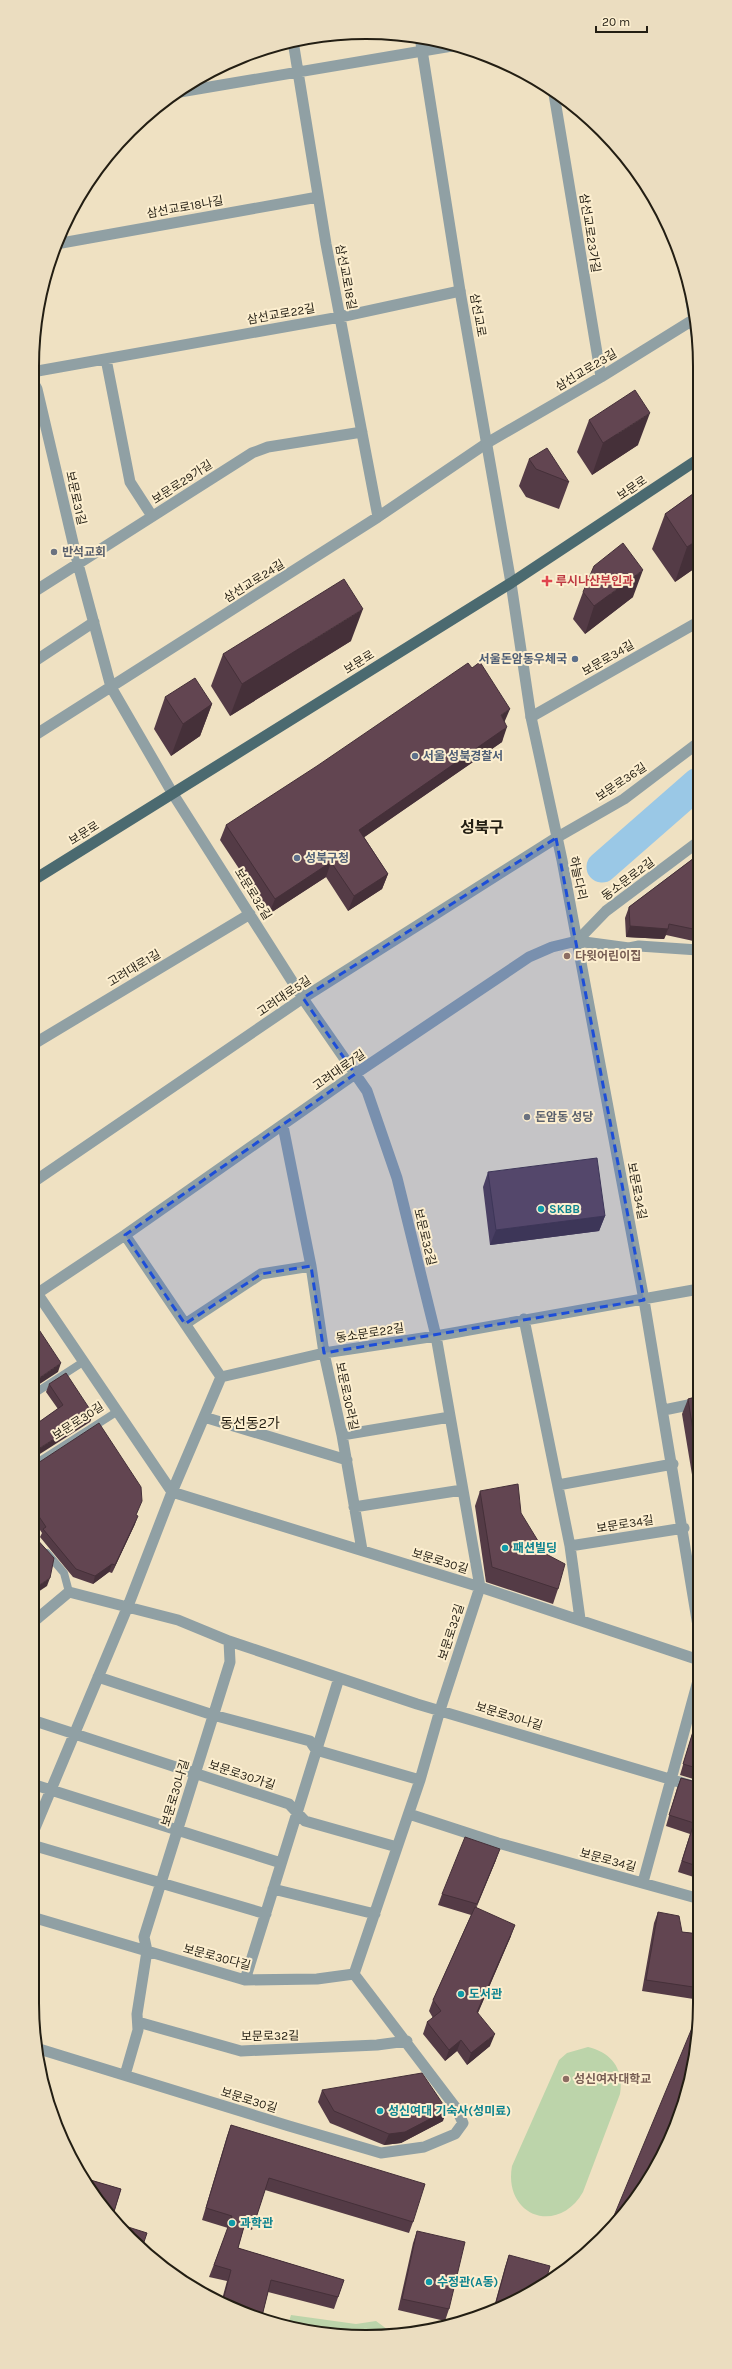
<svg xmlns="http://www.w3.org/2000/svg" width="732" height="2369" viewBox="0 0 732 2369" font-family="Karla,'Noto Sans KR',sans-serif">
	<rect width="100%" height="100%" fill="#efe1c2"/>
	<!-- green -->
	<path fill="#bcd4aa" d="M588 2047C612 2053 624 2069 620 2094L583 2192C558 2236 503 2216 512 2166L559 2060 567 2053Z
		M291 2315 356 2324 376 2321 395 2335 323 2334 288 2324Z"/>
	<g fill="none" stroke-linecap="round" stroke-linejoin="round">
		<!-- river -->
		<path stroke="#9ac8e6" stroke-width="31" d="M602 867 698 783"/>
		<!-- service -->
		<path stroke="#90a0a4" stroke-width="8" d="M32 1395 83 1362
			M32 1466 118 1411
			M47 1553 64 1573 69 1592"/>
		<!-- minor -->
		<path stroke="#90a0a4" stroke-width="11" d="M293 41 326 244 378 517
			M174 93 452 46
			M554 94 601 377
			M56 244 318 197
			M691 301 697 341
			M106 359 130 482 152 516
			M32 372 340 317 460 291
			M32 380 37 389 78 564 111 687 173 794 306 1003 367 1091 397 1178 436 1336 480 1587 440 1710 420 1780 354 1974 456 2108 463 2123 455 2134 424 2147 381 2153 289 2126 36 2048
			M32 593 252 453 268 447 362 432
			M32 663 94 622
			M531 717 698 622
			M32 737 378 517 487 443 601 377 696 318
			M577 941 644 1300 699 1632
			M577 941 606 911 698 842
			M698 957V958
			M32 1045 250 914
			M283 1126 311 1266 324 1353 342 1435 362 1550
			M32 1183 303 998 556 838 624 799 698 743
			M125 1235 221 1377
			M37 1293 172 1492 480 1587 699 1660
			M32 1297 125 1235 355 1074 529 957 552 947 577 941
			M524 1319 570 1546 580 1619
			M185 1324 261 1274 311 1266
			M221 1377 324 1353 436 1336 699 1289
			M664 1410 698 1403
			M204 1417 347 1460
			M342 1435 450 1417
			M558 1485 673 1464
			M354 1507 462 1490
			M570 1546 684 1528
			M32 1623 69 1592 178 1620 229 1641 417 1704 693 1786
			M98 1677 213 1715 310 1741 316 1750 420 1780
			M32 1720 289 1804 305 1821 397 1847
			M32 1784 281 1863
			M409 1814 498 1843 700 1899
			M32 1835 128 1606 172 1492 221 1377
			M32 1845 266 1914
			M643 1882 699 1677
			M273 1889 375 1914
			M32 1917 245 1980 317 1979 354 1974
			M245 1980 339 1678
			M138 2022 241 2051 377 2045 407 2041
			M125 2075 138 2030 137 2014 147 1951 144 1937 230 1662 229 1641"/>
		<!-- tertiary -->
		<path stroke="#90a0a4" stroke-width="11" d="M420 37 460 291 511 583 531 717 562 860 577 941 629 948 639 946 698 950
			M32 1287 37 1293"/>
		<!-- primary -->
		<path stroke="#4b6a70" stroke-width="11" d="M32 881 511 583 697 460"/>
	</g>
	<!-- wall -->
	<path fill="#543b46" d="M589 420 638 445 592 475 577 452Z
		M529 459 569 482 559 509 526 497 519 486Z
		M697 491 698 566 675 582 652 549 665 514Z
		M583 592 633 597 585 634 573 619Z
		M351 641 230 716 211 686 223 654Z
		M165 697 212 704 200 736 171 756 154 729Z
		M505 722 502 742 364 837 388 874 382 889 348 911 326 877 269 914 220 840 226 825Z
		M698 855V942L666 935 664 939 626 937 625 918 629 907Z
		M488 1172 605 1216 599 1231 490 1245 483 1187Z
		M49 1384 93 1414 90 1422H39L58 1409 46 1392Z
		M699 1396V1517L682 1414 688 1399Z
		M32 1461 136 1515 135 1524 112 1573 109 1572 93 1584 73 1577 40 1537 42 1533 32 1518Z
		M480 1491 558 1589 553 1604 486 1582 475 1506Z
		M700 1707V1781L680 1775Z
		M681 1778 700 1783V1879L678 1872 690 1834 666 1826 677 1788Z
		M496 1860 476 1907 511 1936 478 2013 490 2046 467 2065 457 2051 445 2061 423 2034 427 2022 433 2018 429 2011 433 2000 471 1915 438 1905 442 1894Z
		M658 1912 682 1932 700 1934V2000L642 1991 654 1923Z
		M322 2090 443 2121 401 2143 384 2145 330 2123 318 2102Z
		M231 2125 413 2222 409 2233 265 2190 252 2230 244 2227 238 2248 344 2280 334 2309 268 2292 262 2316 221 2303 227 2281 209 2277 228 2228 202 2220 227 2136Z
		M87 2179 121 2189 112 2219Z
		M644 2188 607 2233 611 2223Z
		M417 2231 449 2309 445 2321 398 2310 413 2243Z
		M509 2255 545 2284 494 2307 505 2267Z"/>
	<!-- shaded-wall -->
	<path fill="#453039" d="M650 413 638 445 592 475 603 443Z
		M698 540V566L675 582 687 547Z
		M643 570 633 597 585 634 594 606Z
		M363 609 351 641 230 716 242 684Z
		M212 704 200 736 171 756 183 724Z
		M510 709 504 723 501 715Z
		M507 727 502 742 353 845 359 830Z
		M331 862 326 877 269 914 275 899Z
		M388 874 382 889 348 911 354 896Z
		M630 926 668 929 664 939 626 937Z
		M605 1216 599 1231 490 1245 496 1230Z
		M61 1363 58 1372 32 1389V1383Z
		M93 1414 90 1422 32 1459V1453Z
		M138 1516 135 1524 112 1573 115 1565Z
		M112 1564 109 1572 93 1584 95 1576Z
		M50 1578 47 1586 32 1596V1590Z
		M500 1849 496 1860 473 1916 477 1904Z
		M515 1925 511 1936 473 2024 477 2012Z
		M495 2034 490 2046 467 2065 471 2053Z
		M461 2040 457 2051 445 2061 449 2050Z
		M447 2110 443 2121 401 2143 384 2145 389 2134Z"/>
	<!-- building -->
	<path fill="#624551" stroke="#453039" d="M635 390 650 413 603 443 589 420Z
		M547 448 569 482 536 469 529 459Z
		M697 491 698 540 687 547 665 514Z
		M623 543 643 570 594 606 583 592 594 566Z
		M344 579 363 609 242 684 223 654Z
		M480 662 510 709 501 715 507 727 359 830 388 874 354 896 331 862 275 899 226 825 317 766 468 663 472 668Z
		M195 678 212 704 183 724 165 697Z
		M698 855V930L669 924 668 929 630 926 629 907Z
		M597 1158 605 1216 496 1230 488 1172Z
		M32 1319 61 1363 32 1383Z
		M66 1373 93 1414 32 1453V1412L39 1422 63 1405 49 1384Z
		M699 1396V1468L688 1399Z
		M99 1423 141 1487 142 1501 136 1515 138 1516 115 1565 112 1564 95 1576 76 1569 43 1529 46 1527 32 1506V1461L38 1463Z
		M518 1484 521 1513 546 1554 565 1564 558 1589 492 1567 480 1491Z
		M34 1536 54 1558 50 1578 32 1590V1537Z
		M700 1709V1769L683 1764Z
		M681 1778 700 1783V1867L682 1861 694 1823 669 1815Z
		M465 1837 500 1849 477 1904 442 1894Z
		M475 1907 515 1925 477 2012 495 2034 471 2053 461 2040 449 2050 427 2022 441 2011 433 2000Z
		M658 1912 679 1916 682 1932 700 1934V1988L646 1980Z
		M692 2028 697 2030 694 2068 675 2131 644 2188 614 2224 611 2223Z
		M422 2073 447 2110 405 2132 389 2134 334 2111 322 2090Z
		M231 2125 425 2184 413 2222 269 2178 256 2218 247 2216 238 2248 344 2280 338 2297 271 2280 262 2316 222 2304 231 2270 214 2265 232 2216 206 2208Z
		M87 2179 121 2189 113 2215 109 2214Z
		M125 2226 147 2233 142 2248 123 2231Z
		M417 2231 465 2242 449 2309 402 2299Z
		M509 2255 550 2266 545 2284 495 2306Z"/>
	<!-- marked area -->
	<path fill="#1d4ed8" fill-opacity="0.2" stroke="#1d4ed8" stroke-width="3" stroke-dasharray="8 5" stroke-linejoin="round" d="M556 838 644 1300 324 1353 311 1266 261 1274 185 1324 125 1235 355 1074 303 998Z"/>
	<!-- markers -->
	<g fill="#6b7280" stroke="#fceecf" stroke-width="1.5">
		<circle cx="54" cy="552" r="4"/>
		<circle cx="527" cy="1117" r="4"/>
	</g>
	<path fill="#e0444e" stroke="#fceecf" stroke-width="1.5" d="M545 575h4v4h4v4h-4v4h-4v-4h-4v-4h4z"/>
	<g fill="#5c6f8a" stroke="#fceecf" stroke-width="1.5">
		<circle cx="575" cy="659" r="4"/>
		<circle cx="415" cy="756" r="4"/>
		<circle cx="297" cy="858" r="4"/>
	</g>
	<g fill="#8d6e63" stroke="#fceecf" stroke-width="1.5">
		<circle cx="567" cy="956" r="4"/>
		<circle cx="566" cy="2079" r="4"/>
	</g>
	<g fill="#0f9aa8" stroke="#fceecf" stroke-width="1.5">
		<circle cx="541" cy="1209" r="4"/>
		<circle cx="505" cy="1548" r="4"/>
		<circle cx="461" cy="1994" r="4"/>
		<circle cx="380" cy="2111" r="4"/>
		<circle cx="232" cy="2223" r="4"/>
		<circle cx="429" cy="2282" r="4"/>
	</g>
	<g text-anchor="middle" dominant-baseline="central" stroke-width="4" stroke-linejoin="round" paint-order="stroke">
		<!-- street labels -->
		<g font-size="12" fill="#231e13" stroke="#fceecf">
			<text transform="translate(185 207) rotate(-10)">삼선교로18나길</text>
			<text transform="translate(590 233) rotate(81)">삼선교로23가길</text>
			<text transform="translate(346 277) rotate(79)">삼선교로18길</text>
			<text transform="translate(281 314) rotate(-10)">삼선교로22길</text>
			<text transform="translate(478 315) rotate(80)">삼선교로</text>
			<text transform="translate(586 370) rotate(-31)">삼선교로23길</text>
			<text transform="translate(182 482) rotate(-33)">보문로29가길</text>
			<text transform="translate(632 488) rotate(-34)">보문로</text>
			<text transform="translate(76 498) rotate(77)">보문로31길</text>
			<text transform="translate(254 581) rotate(-32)">삼선교로24길</text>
			<text transform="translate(608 658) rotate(-30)">보문로34길</text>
			<text transform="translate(359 662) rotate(-32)">보문로</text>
			<text transform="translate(621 782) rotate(-34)">보문로36길</text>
			<text transform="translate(84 833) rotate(-32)">보문로</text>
			<text transform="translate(578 878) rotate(78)">하늘다리</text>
			<text transform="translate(628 879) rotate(-37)">동소문로2길</text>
			<text transform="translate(253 894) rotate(58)">보문로32길</text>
			<text transform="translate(134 968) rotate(-31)">고려대로1길</text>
			<text transform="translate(284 996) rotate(-34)">고려대로5길</text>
			<text transform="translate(339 1070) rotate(-35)">고려대로7길</text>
			<text transform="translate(637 1191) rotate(79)">보문로34길</text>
			<text transform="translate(425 1237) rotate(76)">보문로32길</text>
			<text transform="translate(370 1333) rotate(-9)">동소문로22길</text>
			<text transform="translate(347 1396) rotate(78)">보문로30라길</text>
			<text transform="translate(78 1421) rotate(-33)">보문로30길</text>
			<text transform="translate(625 1524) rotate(-9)">보문로34길</text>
			<text transform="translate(440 1561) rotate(17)">보문로30길</text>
			<text transform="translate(451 1632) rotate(-72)">보문로32길</text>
			<text transform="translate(509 1716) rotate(17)">보문로30나길</text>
			<text transform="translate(242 1775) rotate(18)">보문로30가길</text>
			<text transform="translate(175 1793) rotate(-73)">보문로30나길</text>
			<text transform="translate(608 1860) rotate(15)">보문로34길</text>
			<text transform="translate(217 1957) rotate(15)">보문로30다길</text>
			<text transform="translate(270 2036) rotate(-1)">보문로32길</text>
			<text transform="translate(249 2100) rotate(17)">보문로30길</text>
		</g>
		<!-- worship labels -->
		<g font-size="12" font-weight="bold" fill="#5b616d" stroke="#fceecf" text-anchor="start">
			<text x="62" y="552">반석교회</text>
			<text x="535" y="1117">돈암동 성당</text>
		</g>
		<!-- health labels -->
		<g font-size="12" font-weight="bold" fill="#be3a42" stroke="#fceecf" text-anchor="start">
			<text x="556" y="581">루시나산부인과</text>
		</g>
		<!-- service labels -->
		<g font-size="12" font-weight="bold" fill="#4e5e75" stroke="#fceecf" text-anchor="start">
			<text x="567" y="659" text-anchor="end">서울돈암동우체국</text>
			<text x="423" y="756">서울 성북경찰서</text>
			<text x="305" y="858">성북구청</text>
		</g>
		<!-- education labels -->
		<g font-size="12" font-weight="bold" fill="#785e54" stroke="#fceecf" text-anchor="start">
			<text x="575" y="956">다윗어린이집</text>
			<text x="574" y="2079">성신여자대학교</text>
		</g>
		<!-- culture labels -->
		<g font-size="12" font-weight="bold" fill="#0d838f" stroke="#fceecf" text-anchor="start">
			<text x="549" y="1209">SKBB</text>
			<text x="513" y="1548">패션빌딩</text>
			<text x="469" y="1994">도서관</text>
			<text x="388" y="2111">성신여대 기숙사(성미료)</text>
			<text x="240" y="2223">과학관</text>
			<text x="437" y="2282">수정관(A동)</text>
		</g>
		<!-- quarter labels -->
		<g font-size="14" fill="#231e13" stroke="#fceecf">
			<text x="250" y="1423">동선동2가</text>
		</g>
		<!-- district labels -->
		<g font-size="16" font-weight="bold" fill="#231e13" stroke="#fceecf">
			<text x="482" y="827">성북구</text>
		</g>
	</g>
	<!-- crop -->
	<path d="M0 0H732V2369H0ZM366 39H366A327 327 0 0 1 693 366V2003A327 327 0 0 1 366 2330H366A327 327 0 0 1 39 2003V366A327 327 0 0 1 366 39Z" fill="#ebddc0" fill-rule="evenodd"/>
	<path fill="none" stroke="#231e13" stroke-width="2" d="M366 39H366A327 327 0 0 1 693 366V2003A327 327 0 0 1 366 2330H366A327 327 0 0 1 39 2003V366A327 327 0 0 1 366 39Z"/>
	<!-- scale -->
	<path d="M596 26v6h51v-6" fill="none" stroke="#231e13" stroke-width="2"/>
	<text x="602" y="26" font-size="12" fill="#231e13" stroke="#fceecf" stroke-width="3" paint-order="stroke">20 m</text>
</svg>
